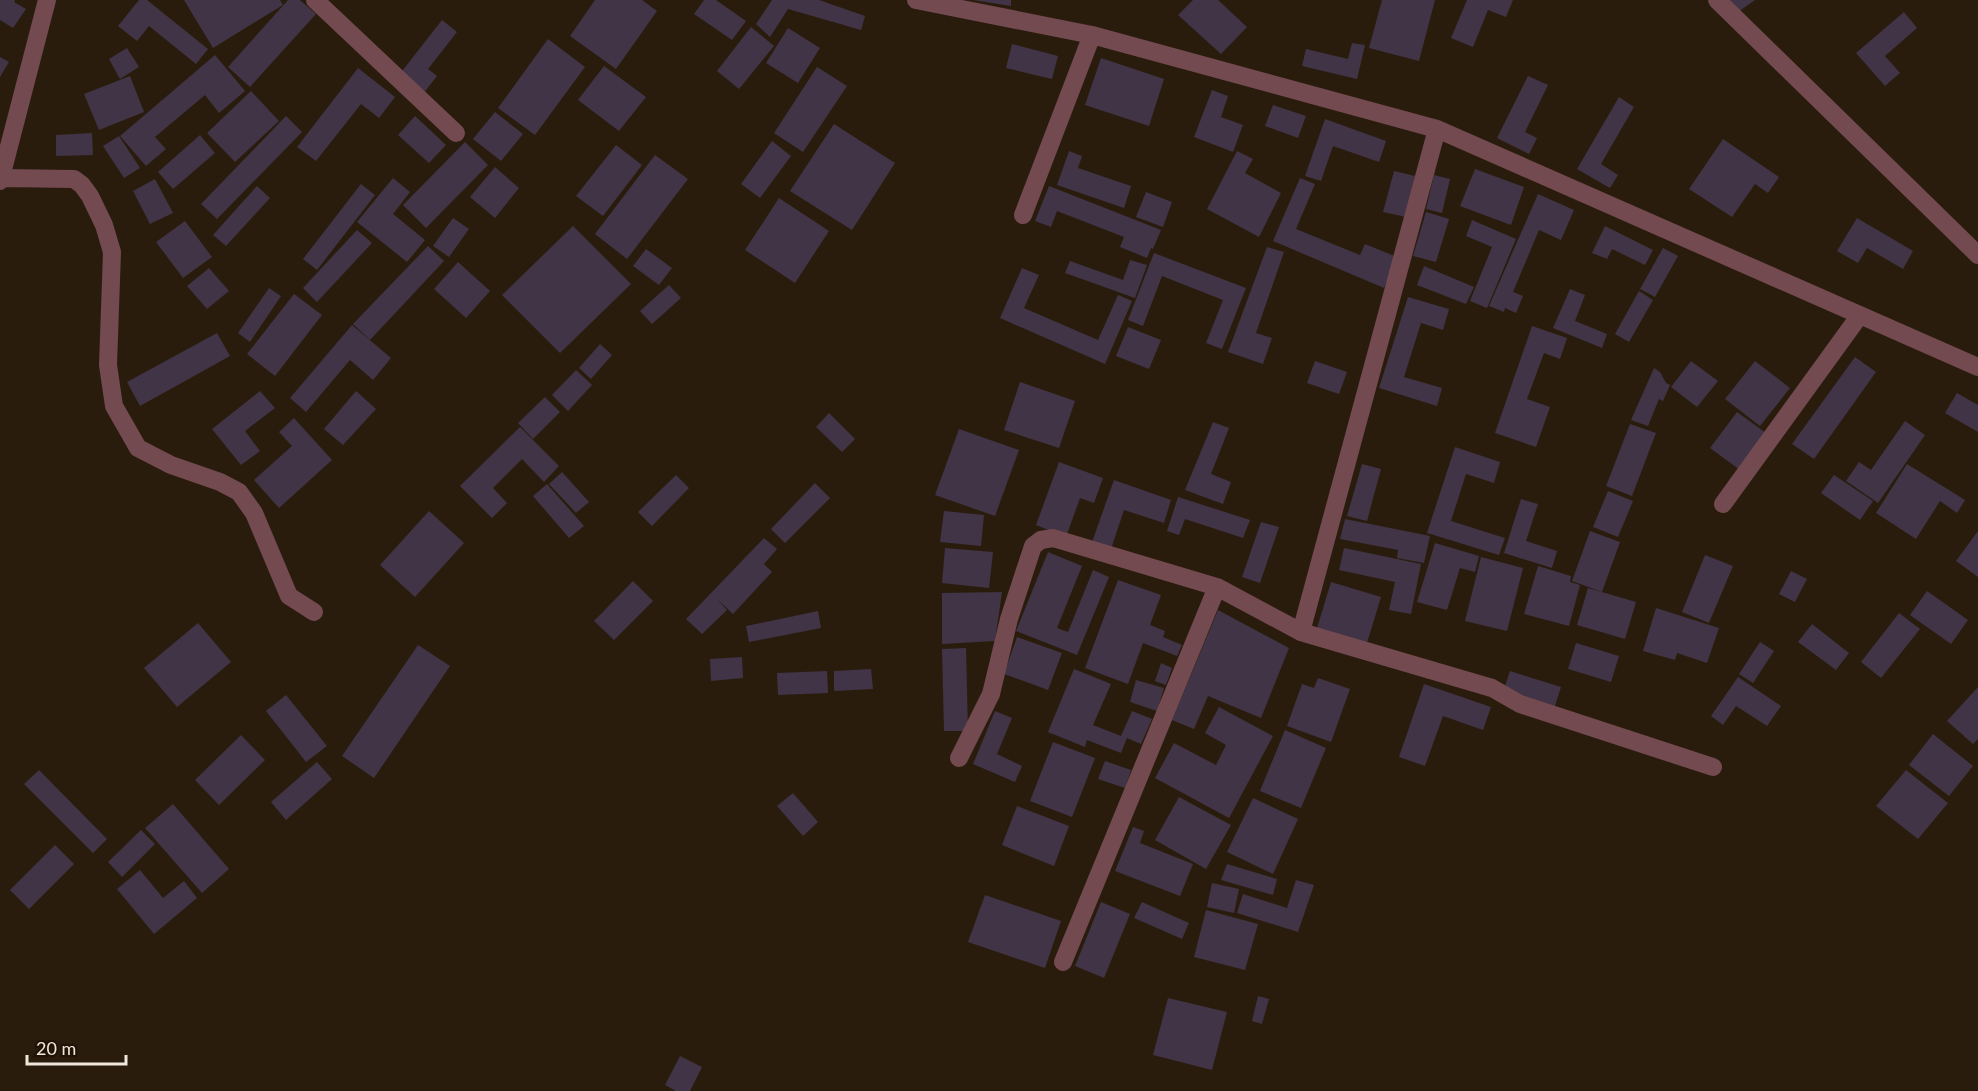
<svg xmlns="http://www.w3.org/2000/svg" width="1978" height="1091" viewBox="0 0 1978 1091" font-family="Lato,sans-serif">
	<rect width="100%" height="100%" fill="#2a1c0d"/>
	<!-- building -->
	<path fill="#403446" d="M0 0H15L14 2 26 9 13 28 0 20Z
		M139 0H147L208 49 196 64 149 26 137 41 118 26Z
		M184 0H280L283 5 213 48Z
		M288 0H300L316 14 250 87 228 67Z
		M595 0H642L657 11 616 69 570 36Z
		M704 0H716L746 21 732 40 694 14Z
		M772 0H819L865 16 861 30 788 9 770 37 756 24Z
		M973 0H1011V6Z
		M1193 0H1218L1247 27 1221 54 1178 15Z
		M1382 0H1435L1419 61 1369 48Z
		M1467 0H1513L1506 17 1488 10 1473 47 1451 38Z
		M1725 0H1755L1734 15Z
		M1904 12 1917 28 1885 56 1900 73 1885 86 1856 53Z
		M442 20 457 32 428 69 437 76 423 94 399 75Z
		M751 27 774 46 739 89 717 71Z
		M788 28 820 48 798 83 766 63Z
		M548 39 585 67 535 135 498 108Z
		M1352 43 1365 45 1357 79 1302 66 1306 49 1348 59Z
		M1012 44 1058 56 1052 79 1006 68Z
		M127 48 139 67 120 79 109 59Z
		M215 55 245 91 219 113 205 95 155 137 166 149 146 166 120 136Z
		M0 57 9 62 0 77Z
		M1101 58 1164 79 1149 126 1085 105Z
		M604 66 646 97 619 131 578 100Z
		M817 67 847 86 803 152 774 133Z
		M358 68 395 97 379 118 361 104 316 161 297 147Z
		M130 76 144 112 99 130 84 94Z
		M1528 76 1548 85 1525 132 1537 138 1529 154 1497 138Z
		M1212 90 1228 96 1221 117 1243 125 1233 152 1194 137Z
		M251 91 279 121 235 162 207 133Z
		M1619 97 1634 107 1601 164 1618 175 1610 188 1577 169Z
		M1273 105 1306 116 1298 138 1265 126Z
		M495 112 523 134 501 161 473 139Z
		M286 116 302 132 217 219 201 204Z
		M415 116 446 145 429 163 398 135Z
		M1325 119 1386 141 1379 162 1333 146 1321 181 1305 176Z
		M834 124 895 163 852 230 790 191Z
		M92 133 93 155 56 156V135Z
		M200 135 215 153 173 189 158 172Z
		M119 136 140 168 124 178 103 146Z
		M1723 139 1779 177 1768 193 1755 184 1732 217 1689 189Z
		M772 141 791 156 760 198 741 184Z
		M465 142 488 165 426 228 403 205Z
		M616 145 642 165 603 216 576 196Z
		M1069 151 1082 156 1078 168 1131 186 1124 208 1057 185Z
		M1237 151 1253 159 1245 173 1281 193 1259 237 1207 209Z
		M655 155 688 179 627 259 595 234Z
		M495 167 519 188 495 218 470 197Z
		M1475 169 1524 187 1511 225 1460 206Z
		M1394 171 1415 176 1406 217 1383 212Z
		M1434 175 1450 179 1442 213 1426 209Z
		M393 178 410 192 393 214 425 240 407 262 357 222Z
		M1300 178 1315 184 1296 229 1360 255 1365 244 1397 257 1384 288 1273 241Z
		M155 179 173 213 150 224 133 191Z
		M361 184 375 195 317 270 303 259Z
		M257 186 270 198 226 246 213 235Z
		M1049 186 1161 230 1153 249 1151 248 1147 258 1120 247 1124 237 1057 211 1051 227 1035 221Z
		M1146 192 1172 202 1163 227 1136 217Z
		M1538 194 1574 210 1561 240 1539 230 1513 292 1523 296 1516 313 1505 308 1504 312 1489 306Z
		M779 198 829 231 795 283 745 250Z
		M1426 212 1449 219 1436 262 1413 256Z
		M453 218 469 229 449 257 433 246Z
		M1857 218 1913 251 1903 269 1867 248 1858 263 1837 251Z
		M1472 220 1516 239 1487 308 1470 301 1492 247 1466 236Z
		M185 221 212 257 183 278 156 242Z
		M573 226 631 284 560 353 502 295Z
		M1605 226 1653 250 1645 265 1612 249 1607 259 1592 253Z
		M357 230 372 243 317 302 303 288Z
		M428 246 444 261 370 340 353 324Z
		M1267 247 1284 252 1256 333 1272 338 1263 364 1228 352Z
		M1663 248 1678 256 1655 297 1640 289Z
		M646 249 672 268 659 285 633 266Z
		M1154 253 1246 288 1222 349 1206 343 1223 300 1162 276 1143 326 1128 320Z
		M1130 260 1147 265 1135 298 1065 273 1070 261 1123 280Z
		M458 262 490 291 466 318 434 289Z
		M1424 266 1474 287 1466 304 1417 285Z
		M209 268 229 291 207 309 187 286Z
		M1022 268 1039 275 1024 308 1098 340 1118 295 1132 301 1105 364 1000 318Z
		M669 285 681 298 652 324 640 311Z
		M269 288 281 296 250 342 238 333Z
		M1570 289 1585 295 1575 321 1607 334 1602 348 1553 328Z
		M1639 291 1653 300 1629 342 1615 334Z
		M294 294 322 315 275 376 247 354Z
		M1408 297 1449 309 1443 330 1421 323 1404 377 1442 388 1437 406 1379 388Z
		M352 325 391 358 373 380 350 360 306 412 290 398Z
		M1532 326 1567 338 1560 359 1544 353 1527 399 1550 407 1536 447 1495 433Z
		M1128 327 1161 340 1149 369 1116 356Z
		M217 333 230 356 140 406 127 382Z
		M600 344 612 355 591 379 579 368Z
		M1855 357 1876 372 1814 459 1792 444Z
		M1315 361 1347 372 1339 394 1307 383Z
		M1691 361 1718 381 1697 407 1671 387Z
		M1755 361 1790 388 1760 426 1725 399Z
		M1654 368 1660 372 1666 383 1670 385 1663 401 1659 399 1648 426 1631 420Z
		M576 370 592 385 568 411 552 395Z
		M1020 382 1075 401 1059 448 1004 430Z
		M260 391 275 408 245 431 260 451 241 465 212 429Z
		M356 391 376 409 343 445 324 429Z
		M1957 393 1978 405V432L1945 413Z
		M545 397 560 412 533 439 518 423Z
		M1737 412 1766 433 1740 470 1710 448Z
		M829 413 855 439 842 452 816 427Z
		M294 418 332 460 279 508 254 480 292 446 279 432Z
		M1905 421 1925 435 1878 503 1846 481 1859 462 1871 470Z
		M1213 422 1229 428 1211 474 1231 482 1223 504 1185 490Z
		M1630 424 1656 433 1632 496 1606 486Z
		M520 427 559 466 544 482 522 459 493 488 507 503 492 518 460 486Z
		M959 429 1019 450 995 516 935 495Z
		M1455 447 1500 462 1494 483 1466 474 1451 521 1505 538 1499 555 1427 533Z
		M1059 462 1103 478 1094 503 1080 498 1066 537 1036 525Z
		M1362 464 1381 469 1367 521 1347 516Z
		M1907 464 1965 500 1957 513 1940 501 1916 539 1876 513Z
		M562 472 589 502 576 513 549 484Z
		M676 475 689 488 652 526 638 512Z
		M1834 475 1873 501 1860 520 1821 493Z
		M1114 480 1171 500 1164 523 1124 510 1111 549 1092 542Z
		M815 483 830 498 785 543 771 529Z
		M547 484 584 526 569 538 533 496Z
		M1608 491 1633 501 1618 537 1593 527Z
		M1178 497 1250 520 1243 538 1185 519 1179 535 1167 531Z
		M1521 499 1538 504 1526 541 1557 551 1552 568 1504 553Z
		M429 511 464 543 415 597 380 565Z
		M944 511 984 515 981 546 940 542Z
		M1345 519 1430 536 1424 563 1397 558 1398 550 1340 539Z
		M1261 522 1279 527 1260 583 1242 577Z
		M1590 531 1620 542 1602 592 1572 581Z
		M1978 531V577L1956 561Z
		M764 538 777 549 764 564 772 572 733 614 717 599 727 610 702 634 686 619Z
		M1435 543 1479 556 1475 572 1460 568 1447 610 1417 602Z
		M945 548 993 552 989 588 942 583Z
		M1344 548 1421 564 1411 614 1389 610 1395 582 1339 570Z
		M1048 552 1082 566 1057 628 1068 632 1093 570 1109 577 1077 655 1016 631Z
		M1705 555 1733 566 1709 623 1682 612Z
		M1481 557 1523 568 1507 631 1465 621Z
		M1538 566 1571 576 1570 582 1580 585 1569 626 1524 614Z
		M1791 571 1807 579 1795 602 1779 594Z
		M1118 580 1161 595 1150 625 1165 631 1163 637 1182 645 1177 656 1143 643 1128 684 1085 668Z
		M633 581 653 601 614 640 594 621Z
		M1331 582 1381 597 1367 643 1317 628Z
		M1588 588 1636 602 1625 639 1577 625Z
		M1927 591 1968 620 1951 644 1910 615Z
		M1002 592 995 641 942 644V593Z
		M1656 608 1719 628 1707 663 1677 653 1675 660 1643 651Z
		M1218 610 1289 648 1261 718 1208 696 1194 729 1172 720Z
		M818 611 821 628 749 642 746 626Z
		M1899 613 1920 629 1881 678 1861 662Z
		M198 623 231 662 177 707 144 668Z
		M1812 624 1849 653 1836 670 1798 642Z
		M1017 637 1062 653 1048 690 1004 674Z
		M1760 642 1774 651 1753 683 1739 674Z
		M1576 643 1619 656 1611 682 1568 669Z
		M418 645 450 666 374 778 342 756Z
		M966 648 968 731H944L942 649Z
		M742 657 743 678 711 681 710 659Z
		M1161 663 1172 668 1166 685 1155 681Z
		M871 669 873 689 834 691V671Z
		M1074 669 1111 684 1093 725 1121 736 1132 711 1152 719 1141 744 1127 738 1121 753 1087 740 1085 747 1048 732Z
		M827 671 828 693 778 695 777 673Z
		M1510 671 1561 687 1554 709 1503 692Z
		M1738 677 1781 706 1767 726 1736 706 1723 725 1711 716Z
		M1318 678 1350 689 1331 742 1287 726 1302 684 1314 688Z
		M1136 680 1164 688 1157 711 1130 702Z
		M1424 684 1491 707 1483 730 1443 716 1425 766 1399 757Z
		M1978 687V739L1973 744 1947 721Z
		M286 695 327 746 306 762 266 711Z
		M1219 707 1273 736 1229 818 1155 778 1174 743 1216 765 1226 745 1205 733Z
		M995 711 1012 718 997 754 1022 766 1015 782 973 764Z
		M1285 730 1326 748 1301 808 1260 791Z
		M1933 734 1973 766 1949 796 1909 765Z
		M241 735 265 760 219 805 195 780Z
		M1053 742 1095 758 1072 817 1030 801Z
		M1105 761 1131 770 1125 788 1098 779Z
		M317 762 332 779 286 820 271 802Z
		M39 770 107 839 93 853 24 784Z
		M1906 770 1948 803 1918 839 1876 806Z
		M793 793 818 822 803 836 777 806Z
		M1179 797 1231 825 1206 869 1155 840Z
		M1253 798 1298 819 1273 874 1227 852Z
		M173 804 229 869 202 893 145 828Z
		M1017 806 1069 826 1054 866 1002 845Z
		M1133 827 1144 831 1140 843 1193 864 1180 896 1115 871Z
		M141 830 155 844 122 877 108 862Z
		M55 845 74 864 29 909 10 890Z
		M1227 864 1277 879 1273 895 1221 880Z
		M140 870 163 898 184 881 197 898 154 934 117 889Z
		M1296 880 1314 885 1298 932 1237 913 1243 894 1287 908Z
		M1212 883 1239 889 1234 913 1207 907Z
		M985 895 1061 921 1045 968 968 942Z
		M1101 902 1130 914 1104 978 1075 966Z
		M1142 902 1189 923 1182 939 1134 918Z
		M1206 910 1258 924 1245 970 1194 957Z
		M1258 996 1269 999 1262 1024 1252 1021Z
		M1168 998 1227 1012 1212 1070 1153 1055Z
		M680 1056 702 1067 690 1091H676L665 1085Z"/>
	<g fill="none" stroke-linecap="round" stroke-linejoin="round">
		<!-- street -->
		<path stroke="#734a50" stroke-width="18" d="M315 0 456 133
			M916 0 1092 35 1437 129 1978 367
			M1717 0 1978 255
			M2 178 74 179 82 185 90 196 104 225 112 252 108 365 114 406 138 448 171 465 220 482 239 492 254 513 289 596 314 612
			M0 181 47 0
			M1023 215 1092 35
			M1723 504 1860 315
			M1301 632 1437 129
			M959 758 991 694 1009 619 1033 546 1041 540 1053 538 1217 587 1301 632 1492 688 1520 704 1713 767
			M1063 962 1217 587"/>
	</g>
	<!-- scale -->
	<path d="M27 1055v9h99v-9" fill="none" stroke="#efe6dc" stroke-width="3"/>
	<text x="36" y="1055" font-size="18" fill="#efe6dc" stroke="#201305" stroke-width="4.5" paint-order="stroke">20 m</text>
</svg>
